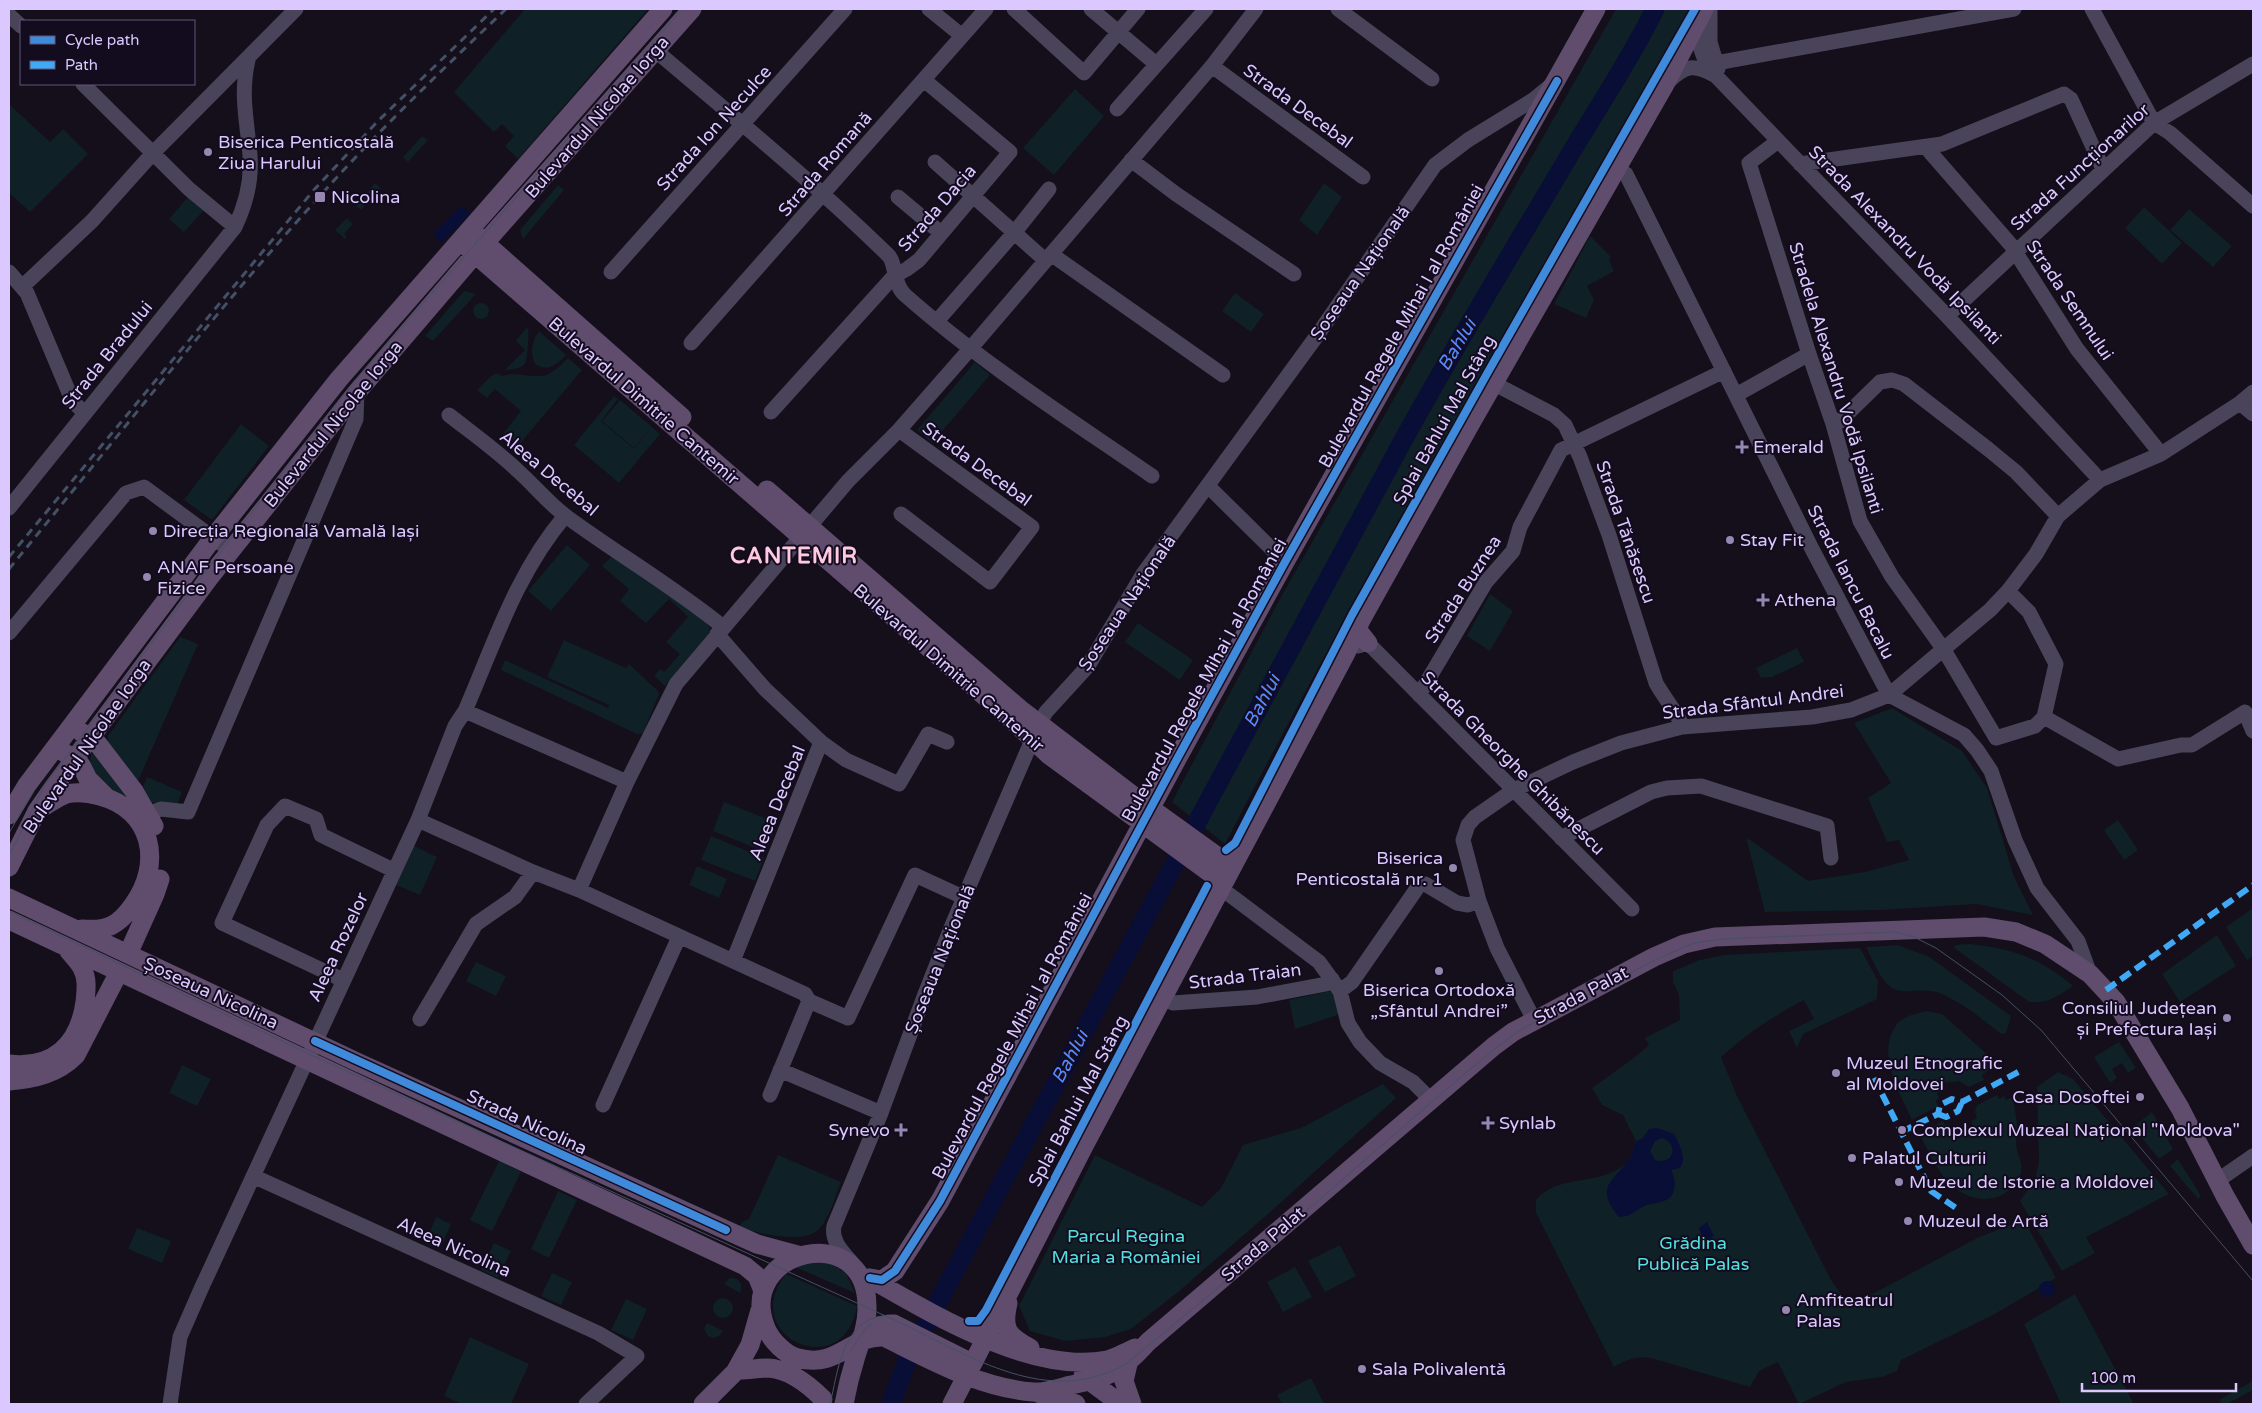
<svg xmlns="http://www.w3.org/2000/svg" width="2262" height="1413" viewBox="0 0 2262 1413" font-family="'Varela Round',sans-serif">
	<rect width="100%" height="100%" fill="#140f1a"/>
	<!-- green -->
	<path fill="#0f2026" d="M525 9H648L518 159 505 146 514 136 502 124 494 132 454 92Z
		M1616 9H1690L1681 28C1527 298 1368 566 1225 844L1172 802 1282 595Z
		M1075 89 1104 116 1054 175 1023 148Z
		M9 104 50 142 63 129 88 154 30 212 9 193Z
		M422 136 428 140 408 162 403 157Z
		M375 183 381 188 361 210 356 206Z
		M1324 183 1342 197 1317 235 1299 220Z
		M558 185 564 190 523 239 520 230Z
		M189 196 204 210 184 232 169 219Z
		M2144 207 2182 243 2162 264 2125 228Z
		M2189 209 2232 246 2213 267 2170 230Z
		M347 218 353 224 344 234 347 237 345 239 335 230Z
		M1590 236 1611 257 1609 260 1614 271 1587 286 1594 300 1586 318 1554 304Z
		M464 291 476 294 433 341 425 336Z
		M1235 293 1264 314 1251 332 1222 311Z
		M473 311a8 8 0 1 1 16 0a8 8 0 1 1-16 0Z
		M526 328 528 329C529 335 528 340 528 345 526 366 527 368 505 370L525 350 516 341Z
		M539 331 566 355C557 364 549 372 536 365 529 355 532 341 539 331Z
		M568 358 582 370 517 447 502 435 521 411 495 389 487 398 477 390 491 376 498 373 502 376C516 371 532 379 546 375 555 371 561 365 568 358Z
		M975 362 990 375 932 443 917 430Z
		M614 396 618 399 601 421 634 449 652 427 660 434 619 483 574 445Z
		M620 400 652 427 634 448 602 421Z
		M241 424 269 446 212 520 184 500Z
		M567 545 590 565 551 611 528 591Z
		M612 556 702 617 710 628 709 635 665 686 654 676 660 669 664 672 680 654 666 642 688 617 669 599 646 623 620 601 629 589 602 566Z
		M1490 594 1513 611 1490 651 1467 636Z
		M1138 623 1193 660 1180 680 1125 642Z
		M180 637 198 644 138 781H133L108 746V736Z
		M564 640 626 668 629 664 658 691 659 694 643 733 637 734 501 670 505 660 608 708 609 705 547 677Z
		M1797 648 1804 662 1772 677 1761 678 1756 668Z
		M1892 708 1962 751 1987 788 2014 877 2033 915 1976 904 1881 910 1765 912 1746 837 1808 881 1865 872 1909 860 1899 840 1887 842 1868 798 1891 783 1854 723Z
		M94 752 130 800C113 791 86 779 91 754Z
		M147 777 182 792 177 805 150 802 141 791Z
		M724 802 777 823 766 852 713 831Z
		M2118 820 2138 850 2124 860 2104 830Z
		M711 836 764 858 755 881 701 860Z
		M414 846 437 857 420 895 396 885Z
		M697 866 727 879 719 898 689 885Z
		M2253 908V956L2247 960 2226 927Z
		M2217 935 2236 966 2180 1002 2162 974Z
		M1969 944C2012 948 2040 958 2073 986 2058 996 2048 1004 2029 1002L1953 947 1956 945Z
		M1897 945 1928 956 2011 1016 2006 1033 2001 1034C1982 1019 1962 1002 1939 993 1926 988 1914 992 1901 991 1883 990 1873 960 1866 947Z
		M1860 948 1878 981 1877 999 1803 1034 1797 1048 1789 1031 1814 1019 1804 1000C1773 1016 1747 1034 1721 1057L1737 1096 1831 1280 1850 1306 1979 1237 2024 1220 2056 1278 1993 1315 1901 1360 1897 1371 1882 1377 1846 1382 1799 1404 1778 1362 1759 1371 1750 1387 1651 1358C1636 1356 1627 1359 1614 1367L1536 1213V1200C1557 1174 1599 1186 1624 1165 1631 1159 1633 1149 1636 1141L1623 1115 1602 1105 1592 1088 1635 1057 1649 1045 1645 1038 1680 1020 1679 995 1673 982V971L1700 960 1724 955Z
		M476 962 506 976 496 996 466 981Z
		M1335 990 1340 1014 1295 1029 1289 1000Z
		M1926 1011 1942 1014 1997 1063 1989 1067V1070L1982 1075 1984 1080 1969 1087 1959 1081 1943 1083 1942 1090 1937 1093 1939 1098 1936 1101 1938 1106 1912 1120C1900 1093 1875 1053 1897 1024 1904 1016 1917 1013 1926 1011Z
		M2119 1042 2136 1068 2128 1073 2122 1063 2112 1069 2117 1078 2110 1083 2094 1057Z
		M182 1065 211 1079 197 1106 169 1093Z
		M2058 1072 2073 1079 2169 1194 2086 1237 2095 1253 2062 1271 2020 1201 2035 1180 2039 1161 2037 1087Z
		M1383 1084 1396 1098 1268 1214 1178 1292 1131 1329 1105 1337 1065 1341 1030 1331 1019 1306 1095 1155 1202 1207 1221 1188 1243 1145 1301 1128Z
		M1997 1095 1999 1099 2004 1096 2006 1100 2012 1097C2014 1106 2017 1117 2017 1127 2017 1134 2015 1143 2017 1150 2019 1158 2023 1164 2021 1172 2019 1182 2010 1190 2002 1195 1993 1199 1985 1200 1976 1198 1944 1191 1934 1160 1919 1134L1943 1121 1945 1125 1949 1124 1952 1129 1959 1126 1964 1129 1972 1125 1971 1121 1977 1118 1975 1112 1977 1105Z
		M2152 1112 2173 1149 2159 1159 2133 1127Z
		M778 1155 841 1182C835 1197 830 1216 820 1228 805 1246 757 1233 739 1227L742 1222 749 1219Z
		M2178 1159 2201 1196 2198 1199 2170 1166Z
		M499 1161 521 1172 492 1231 470 1220Z
		M558 1191 577 1200 549 1258 531 1249Z
		M436 1217 451 1224 440 1249 425 1243Z
		M137 1228 171 1241 162 1263 128 1249Z
		M494 1243 511 1251 498 1278 481 1270Z
		M1340 1245 1356 1276 1325 1292 1308 1261Z
		M828 1262 846 1273 855 1293 795 1267 803 1263Z
		M1295 1267 1312 1297 1283 1312 1267 1282Z
		M552 1273 572 1282 561 1305 541 1296Z
		M786 1274 857 1306C844 1385 736 1336 786 1274Z
		M730 1278C739 1277 744 1285 740 1293L724 1284Z
		M2075 1294 2134 1404H2061L2024 1324Z
		M713 1308a10 10 0 1 1 20 0a10 10 0 1 1-20 0Z
		M626 1299 647 1309 633 1340 611 1330Z
		M707 1323 723 1331 719 1336 714 1338 708 1336 704 1329Z
		M470 1337 529 1364 511 1404H462L444 1396Z
		M1311 1378 1324 1404H1282L1277 1395Z
		M2253 1381V1390L2227 1404H2222L2219 1400Z"/>
	<!-- water -->
	<path fill="#090e37" fill-rule="evenodd" d="M461 206 470 213 442 243 433 234Z
		M1657 1128 1674 1134C1678 1141 1687 1158 1681 1166 1680 1169 1674 1169 1671 1170 1674 1177 1676 1182 1674 1190 1671 1205 1652 1201 1641 1208 1631 1213 1632 1216 1619 1217 1592 1185 1616 1181 1631 1156 1633 1152 1634 1146 1636 1141L1643 1138 1649 1129ZM1662 1138C1680 1144 1673 1166 1655 1160L1650 1151 1655 1141Z
		M1707 1222 1714 1236 1708 1239 1702 1236 1699 1228Z
		M2039 1289a8 8 0 1 1 16 0a8 8 0 1 1-16 0Z"/>
	<g fill="none" stroke-linecap="round" stroke-linejoin="round">
		<!-- river -->
		<path stroke="#090e37" stroke-width="19" d="M891 1404 907 1361 938 1302 1406 435C1458 341 1514 249 1569 156 1598 107 1630 60 1655 9"/>
		<!-- minor -->
		<path stroke="#4a445b" stroke-width="15" d="M929 9 961 35
			M1014 9 1084 73 1138 9
			M1091 9 1156 64
			M1338 9 1432 79
			M1710 9V42L1718 69
			M2092 9 2154 123 2170 133 2253 206
			M9 15 21 26
			M1694 30 1707 66 1715 75 1947 316 2100 480
			M656 51C734 117 814 183 888 255 896 262 893 285 905 295 982 363 1068 418 1152 476
			M1716 63 2014 9
			M1212 66 1363 177
			M1669 81C1686 65 1694 64 1714 75
			M83 84 189 189 235 227
			M1117 109 1206 9
			M1778 141 1749 163 1809 354 1833 424 1860 521 1892 577 1944 650 1996 738 2035 726 2044 717 2056 664 2029 612 2008 591
			M1929 146 1930 152 2011 245 2077 349 2161 454
			M1131 160 1176 194 1294 274
			M935 162 1045 260
			M1800 164 1942 144 2064 94 2071 99 2103 169
			M1617 169 1626 174 1812 549 1889 695 1964 735 1977 750 1991 771 2015 840 2037 888 2078 941 2090 974
			M898 197 941 233
			M1051 254 1223 375
			M9 272 27 293 73 402 84 412
			M611 272 845 9
			M23 286 92 221 153 153 296 9
			M1947 316 2154 123 2253 64
			M937 321 1014 233 1049 189
			M691 343 986 9
			M1493 383 1554 415 1565 425 1580 457 1609 535 1656 683C1661 693 1682 720 1682 727
			M1736 395 1809 354
			M2240 403 2253 414
			M771 412 894 276 907 269 919 260 1010 152 924 80
			M449 415C472 433 496 450 517 470 534 485 549 504 567 517 619 555 674 587 723 627
			M1833 424 1839 422 1880 382 1892 380 1904 384 1988 449 2016 472 2058 516
			M899 430 1032 527 990 582 901 514
			M1208 486 1285 562
			M9 508 235 227C246 204 252 180 250 155 247 121 240 94 248 60
			M9 633 126 493 144 487 231 551
			M717 634 765 689 821 742 733 961
			M1358 646 1368 643 1371 646 1632 909
			M1419 695 1486 582 1513 551 1520 527 1561 450 1724 371
			M465 711 627 782
			M2044 717 2118 759 2181 745H2192L2245 712 2253 731
			M821 742 846 760 899 784 928 734 947 742
			M147 814 161 809 188 812 356 419 357 392
			M418 820 533 872 579 890 805 994 809 1001
			M1561 838 1651 792 1667 788 1701 786 1827 826 1831 858
			M579 890 627 782 676 684 848 481 899 430 970 349 1212 66 1256 9
			M1220 890 1230 895 1319 962 1340 991 1348 1023 1360 1042 1380 1063 1413 1082 1431 1100
			M343 980 222 923 267 825 285 806 316 819 321 835 393 870
			M1340 991 1352 982 1420 884H1425L1457 903 1468 905 1479 901
			M1163 998 1173 1003 1257 997 1326 984 1332 979
			M809 1001 848 1018 915 875 965 898
			M420 1019 476 924 515 897 533 872
			M1534 1020 1497 948 1479 901 1463 840 1468 825 1475 817 1514 790 1573 762 1621 743 1682 727 1812 717 1851 710 1889 695 1990 610 2008 591 2036 554 2058 516 2100 480 2161 454 2240 403 2253 392
			M780 1070 881 1113
			M770 1095 809 1001
			M603 1105 679 937
			M253 1176 598 1333 637 1356 586 1404
			M2217 1181 2253 1156
			M853 1264C843 1252 831 1242 834 1226L881 1113 925 994 953 923 1039 724 1046 712 1088 666 1143 574 1316 337 1435 165 1468 140 1533 100 1550 86
			M170 1404 180 1337 201 1289 418 820 455 726 465 711C494 644 517 572 565 516"/>
		<!-- major -->
		<path stroke="#604c6d" stroke-width="19" d="M476 235 682 417
			M467 247 1011 719 1049 755 1209 872 1225 880
			M767 490 1020 709 1135 797 1232 867
			M1357 629 1368 643
			M81 732 98 744 134 791 154 826
			M65 753 81 765 88 779 107 798
			M43 807C50 803 58 797 66 794 78 791 89 793 100 796 153 810 163 864 133 905 118 926 107 931 82 929
			M9 815 27 785 213 538 339 379 663 9
			M9 867 37 811 53 788 209 578 357 392 475 254 692 9
			M9 898 357 1062 726 1230 757 1244 801 1256
			M9 920 745 1266 757 1276 763 1291
			M128 954 155 894 160 879
			M9 1064C53 1069 79 1045 85 1002 86 991 88 979 82 968 79 962 73 956 68 950
			M9 1081C35 1079 57 1074 76 1055L119 972
			M869 1278C932 1314 1033 1375 1107 1360 1117 1358 1125 1352 1135 1348
			M870 1278 882 1280 895 1271 940 1201 1177 759 1285 562 1596 9
			M1008 1303C1002 1329 1007 1336 1030 1348
			M864 1336C873 1328 881 1323 894 1324L972 1363
			M1128 1364 1124 1381 1132 1404
			M740 1370C749 1370 759 1368 768 1368 789 1369 809 1385 823 1399
			M1083 1376 1110 1396 1124 1404
			M1038 1393 1076 1404
			M703 1404 735 1372 750 1345 760 1310
			M844 1404C847 1388 851 1372 856 1356 861 1340 867 1326 867 1309 869 1217 734 1250 766 1328 771 1340 785 1355 798 1358 838 1369 850 1335 884 1337 931 1360 980 1388 1033 1392 1045 1393 1059 1388 1071 1385 1109 1378 1122 1371 1148 1342L1494 1046 1513 1032 1654 957 1684 944 1715 937 1984 927 2016 932 2045 944 2090 974 2116 1002 2180 1108 2225 1196 2253 1245
			M952 1404 1084 1146 1346 653 1361 620 1472 421 1664 86 1704 9"/>
		<!-- tram -->
		<path stroke="#445066" stroke-width="1" d="M9 833 33 792
			M9 856 44 786 195 585 352 384 682 9
			M9 911 309 1054 901 1323C972 1357 1048 1408 1126 1364L1206 1298 1449 1087 1497 1047 1522 1029 1655 960 1694 943 1722 939 1895 932 1914 937 1936 948 2002 995 2041 1030 2253 1281
			M850 1352 865 1329 871 1324
			M830 1404C838 1372 842 1319 884 1316"/>
		<!-- rail -->
		<path stroke="#445066" stroke-width="3" stroke-dasharray="8 6" stroke-linecap="butt" d="M9 557 313 191 377 122 494 9
			M9 569C111 445 211 317 319 197 378 131 442 70 506 9"/>
		<!-- quiet -->
		<path stroke="#3fa9f5" stroke-width="6" stroke-dasharray="12 6" stroke-linecap="butt" d="M2106 990 2253 885
			M1874 1078 1931 1191 1959 1210
			M1938 1114 1946 1117 1958 1111 1962 1102
			M1901 1132 1938 1114 1940 1105 1952 1099 1962 1102 2022 1070"/>
		<!-- cycleway casing -->
		<g stroke="#130b1e" stroke-width="11">
			<path id="cycleway" d="M1226 850 1235 843 1352 615 1488 372 1695 9
				M315 1041 726 1230
				M870 1278 882 1280 895 1271 940 1201 1177 759 1285 562 1557 81
				M969 1321H978L986 1310 1207 886"/>
		</g>
		<!-- cycleway -->
		<use href="#cycleway" stroke="#408adc" stroke-width="8"/>
	</g>
	<!-- markers -->
	<g fill="#9587af" stroke="#130b1e" stroke-width="2">
		<circle cx="208" cy="152" r="5"/>
		<rect x="314" y="191" width="12" height="12" rx="2.5"/>
		<path d="M1739.5 439.5h5v5h5v5h-5v5h-5v-5h-5v-5h5z"/>
		<circle cx="153" cy="531" r="5"/>
		<circle cx="1730" cy="540" r="5"/>
		<circle cx="147" cy="577" r="5"/>
		<path d="M1760.5 592.5h5v5h5v5h-5v5h-5v-5h-5v-5h5z"/>
		<circle cx="1453" cy="868" r="5"/>
		<circle cx="1439" cy="971" r="5"/>
		<circle cx="2227" cy="1018" r="5"/>
		<circle cx="1836" cy="1073" r="5"/>
		<circle cx="2140" cy="1097" r="5"/>
		<path d="M1485.5 1115.5h5v5h5v5h-5v5h-5v-5h-5v-5h5z"/>
		<path d="M898.5 1122.5h5v5h5v5h-5v5h-5v-5h-5v-5h5z"/>
		<circle cx="1902" cy="1130" r="5"/>
		<circle cx="1852" cy="1158" r="5"/>
		<circle cx="1899" cy="1182" r="5"/>
		<circle cx="1908" cy="1221" r="5"/>
		<circle cx="1786" cy="1310" r="5"/>
		<circle cx="1362" cy="1369" r="5"/>
	</g>
	<g text-anchor="middle" dominant-baseline="central" stroke-width="4" stroke-linejoin="round" paint-order="stroke">
		<!-- street labels -->
		<g font-size="18" fill="#dbc8ff" stroke="#130b1e">
			<text transform="translate(1298 106) rotate(36)">Strada Decebal</text>
			<text transform="translate(597 117) rotate(-49)">Bulevardul Nicolae Iorga</text>
			<text transform="translate(714 128) rotate(-48)">Strada Ion Neculce</text>
			<text transform="translate(825 164) rotate(-49)">Strada Romană</text>
			<text transform="translate(2080 167) rotate(-42)">Strada Funcționarilor</text>
			<text transform="translate(937 208) rotate(-49)">Strada Dacia</text>
			<text transform="translate(1905 245) rotate(46)">Strada Alexandru Vodă Ipsilanti</text>
			<text transform="translate(1360 273) rotate(-55)">Șoseaua Națională</text>
			<text transform="translate(2070 300) rotate(56)">Strada Semnului</text>
			<text transform="translate(1401 326) rotate(-61)">Bulevardul Regele Mihai I al României</text>
			<text transform="translate(107 355) rotate(-51)">Strada Bradului</text>
			<text transform="translate(1836 378) rotate(73)">Stradela Alexandru Vodă Ipsilanti</text>
			<text transform="translate(644 401) rotate(41)">Bulevardul Dimitrie Cantemir</text>
			<text transform="translate(1444 420) rotate(-61)">Splai Bahlui Mal Stâng</text>
			<text transform="translate(333 424) rotate(-51)">Bulevardul Nicolae Iorga</text>
			<text transform="translate(977 464) rotate(36)">Strada Decebal</text>
			<text transform="translate(549 473) rotate(40)">Aleea Decebal</text>
			<text transform="translate(1626 532) rotate(71)">Strada Tănăsescu</text>
			<text transform="translate(1851 582) rotate(63)">Strada Iancu Bacalu</text>
			<text transform="translate(1463 589) rotate(-57)">Strada Buznea</text>
			<text transform="translate(1127 603) rotate(-56)">Șoseaua Națională</text>
			<text transform="translate(949 668) rotate(41)">Bulevardul Dimitrie Cantemir</text>
			<text transform="translate(1204 680) rotate(-61)">Bulevardul Regele Mihai I al României</text>
			<text transform="translate(1753 702) rotate(-7)">Strada Sfântul Andrei</text>
			<text transform="translate(87 746) rotate(-55)">Bulevardul Nicolae Iorga</text>
			<text transform="translate(1513 763) rotate(45)">Strada Gheorghe Ghibănescu</text>
			<text transform="translate(777 803) rotate(-68)">Aleea Decebal</text>
			<text transform="translate(338 947) rotate(-65)">Aleea Rozelor</text>
			<text transform="translate(940 959) rotate(-68)">Șoseaua Națională</text>
			<text transform="translate(1245 976) rotate(-7)">Strada Traian</text>
			<text transform="translate(211 993) rotate(25)">Șoseaua Nicolina</text>
			<text transform="translate(1581 995) rotate(-28)">Strada Palat</text>
			<text transform="translate(1012 1036) rotate(-62)">Bulevardul Regele Mihai I al României</text>
			<text transform="translate(1078 1101) rotate(-62)">Splai Bahlui Mal Stâng</text>
			<text transform="translate(527 1122) rotate(25)">Strada Nicolina</text>
			<text transform="translate(1263 1244) rotate(-41)">Strada Palat</text>
			<text transform="translate(454 1247) rotate(24)">Aleea Nicolina</text>
		</g>
		<!-- poi labels -->
		<g font-size="18" fill="#dbc8ff" stroke="#130b1e" text-anchor="start">
			<text x="218" y="142">Biserica Penticostală<tspan x="218" dy="21">Ziua Harului</tspan></text>
			<text x="331" y="197">Nicolina</text>
			<text x="1753" y="447">Emerald</text>
			<text x="163" y="531">Direcția Regională Vamală Iași</text>
			<text x="1740" y="540">Stay Fit</text>
			<text x="157" y="567">ANAF Persoane<tspan x="157" dy="21">Fizice</tspan></text>
			<text x="1774" y="600">Athena</text>
			<text x="1443" y="858" text-anchor="end">Biserica<tspan x="1443" dy="21">Penticostală nr. 1</tspan></text>
			<text x="1439" y="990" text-anchor="middle">Biserica Ortodoxă<tspan x="1439" dy="21">„Sfântul Andrei”</tspan></text>
			<text x="2217" y="1008" text-anchor="end">Consiliul Județean<tspan x="2217" dy="21">și Prefectura Iași</tspan></text>
			<text x="1846" y="1063">Muzeul Etnografic<tspan x="1846" dy="21">al Moldovei</tspan></text>
			<text x="2130" y="1097" text-anchor="end">Casa Dosoftei</text>
			<text x="1499" y="1123">Synlab</text>
			<text x="890" y="1130" text-anchor="end">Synevo</text>
			<text x="1912" y="1130">Complexul Muzeal Național "Moldova"</text>
			<text x="1862" y="1158">Palatul Culturii</text>
			<text x="1909" y="1182">Muzeul de Istorie a Moldovei</text>
			<text x="1918" y="1221">Muzeul de Artă</text>
			<text x="1796" y="1300">Amfiteatrul<tspan x="1796" dy="21">Palas</tspan></text>
			<text x="1372" y="1369">Sala Polivalentă</text>
		</g>
		<!-- park labels -->
		<g font-size="18" fill="#52e1de" stroke="#130b1e">
			<text x="1126" y="1236">Parcul Regina<tspan x="1126" dy="21">Maria a României</tspan></text>
			<text x="1693" y="1243">Grădina<tspan x="1693" dy="21">Publică Palas</tspan></text>
		</g>
		<!-- water labels -->
		<g font-size="19" font-style="italic" fill="#5689ff" stroke="#130b1e">
			<text transform="translate(1457 345) rotate(-59)">Bahlui</text>
			<text transform="translate(1262 701) rotate(-62)">Bahlui</text>
			<text transform="translate(1070 1057) rotate(-62)">Bahlui</text>
		</g>
		<!-- district labels -->
		<g font-size="22" font-weight="bold" letter-spacing="1" fill="#ffcadf" stroke="#130b1e">
			<text x="794" y="556">CANTEMIR</text>
		</g>
	</g>
	<!-- border -->
	<rect width="2262" height="1413" fill="none" stroke="#dbc8ff" stroke-width="20"/>
	<!-- legend -->
	<rect x="20" y="20" width="175" height="65" fill="#130b1e" stroke="#635778"/>
	<rect x="30" y="36" width="25" height="8" fill="#408adc" stroke="#635778"/>
	<text x="65" y="45" font-size="15" fill="#dbc8ff">Cycle path</text>
	<rect x="30" y="61" width="25" height="8" fill="#3fa9f5" stroke="#635778"/>
	<text x="65" y="70" font-size="15" fill="#dbc8ff">Path</text>
	<!-- scale -->
	<path d="M2082 1383v8h154v-8" fill="none" stroke="#dbc8ff" stroke-width="2.5"/>
	<text x="2090" y="1383" font-size="15" fill="#dbc8ff" stroke="#130b1e" stroke-width="4" paint-order="stroke">100 m</text>
</svg>
